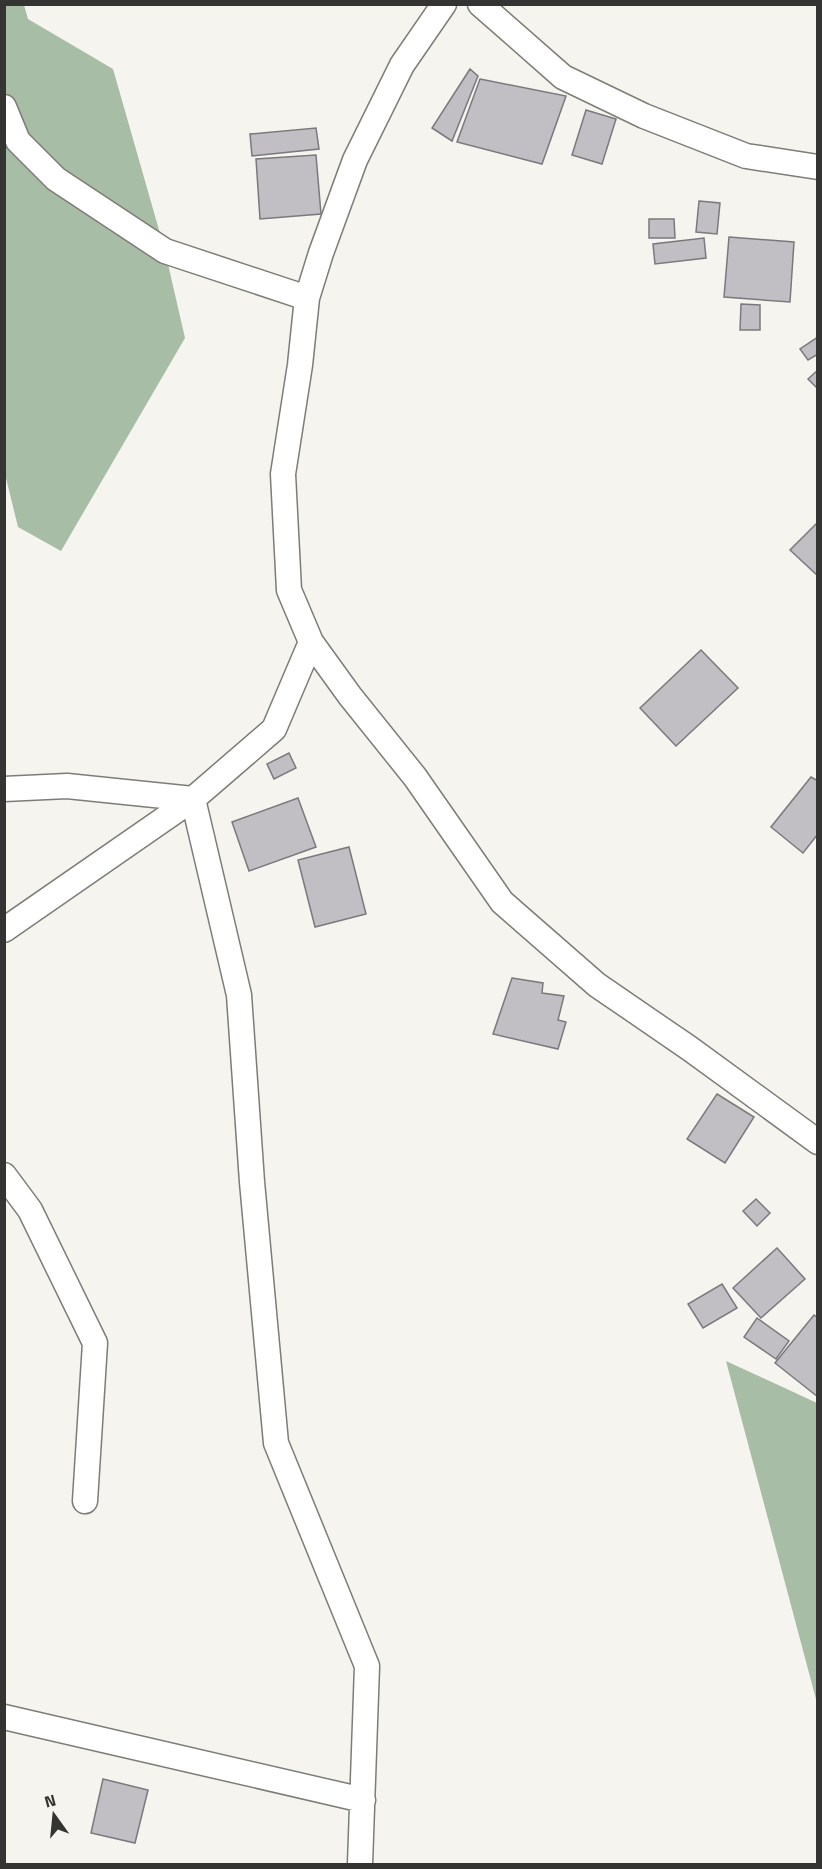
<svg xmlns="http://www.w3.org/2000/svg" width="822" height="1869" viewBox="0 0 822 1869" font-family="'Titillium Web',sans-serif">
	<rect width="100%" height="100%" fill="#f5f4ef"/>
	<!-- forest -->
	<path fill="#a8bda5" d="M4 5H24L28 19 113 69 165 251 185 338 61 551 18 527 5 474Z
		M726 1361 817 1403V1703Z"/>
	<!-- building -->
	<path fill="#c1bfc4" stroke="#7a797d" stroke-width="1.5" d="M470 69 478 76 452 141 432 128Z
		M480 79 566 96 542 164 457 142Z
		M586 110 616 119 602 164 572 155Z
		M316 128 319 149 252 156 250 134Z
		M316 155 321 214 260 219 256 159Z
		M699 201 720 203 717 234 696 232Z
		M649 219H674L675 238H649Z
		M729 237 794 242 790 302 724 297Z
		M704 238 706 258 655 264 653 244Z
		M741 304 760 305V330H740Z
		M818 337V354L808 360 800 349Z
		M818 370V389L808 379Z
		M818 522V576L790 550Z
		M701 650 738 688 676 746 640 708Z
		M289 753 296 768 274 779 267 764Z
		M811 777 818 781V834L803 853 771 827Z
		M298 798 316 847 249 871 232 822Z
		M349 847 366 914 315 927 298 860Z
		M512 978 543 983 542 993 564 996 558 1020 566 1022 558 1049 493 1034Z
		M717 1094 754 1117 725 1163 687 1139Z
		M756 1199 770 1213 757 1226 743 1211Z
		M777 1248 805 1279 761 1318 733 1288Z
		M722 1284 737 1308 703 1328 688 1304Z
		M814 1315 818 1318V1397L775 1363Z
		M757 1318 789 1341 776 1359 744 1337Z
		M103 1779 148 1790 135 1843 91 1833Z"/>
	<g fill="none" stroke-linecap="round" stroke-linejoin="round">
		<!-- street casing -->
		<g stroke="#7d7c77" stroke-width="27">
			<path id="street" d="M444 4 402 65 355 160 321 253 307 298 300 365 283 474 289 590 311 642 350 696 415 777 502 902 597 985 689 1048 818 1142
				M480 4 563 77 644 116 746 156 818 167
				M4 107 18 141 56 179 165 251 307 298
				M4 789 67 786 193 799 239 995 252 1182 276 1443 367 1666 360 1864
				M4 930 193 799 274 729 311 642
				M4 1175 30 1210 95 1343 85 1501
				M4 1717 363 1800"/>
		</g>
		<!-- street -->
		<use href="#street" stroke="#fff" stroke-width="24"/>
	</g>
	<!-- border -->
	<rect width="822" height="1869" fill="none" stroke="#343432" stroke-width="12"/>
	<!-- north arrow -->
	<g transform="translate(54 1815) rotate(345)" stroke="#f5f4ef" stroke-width="4.5" paint-order="stroke">
	<path d="M0-4.5L10 22L0 15L-10 22Z" fill="#343432"/>
	<text y="-9" font-size="16" font-weight="bold" text-anchor="middle" fill="#343432">N</text>
	</g>
</svg>
